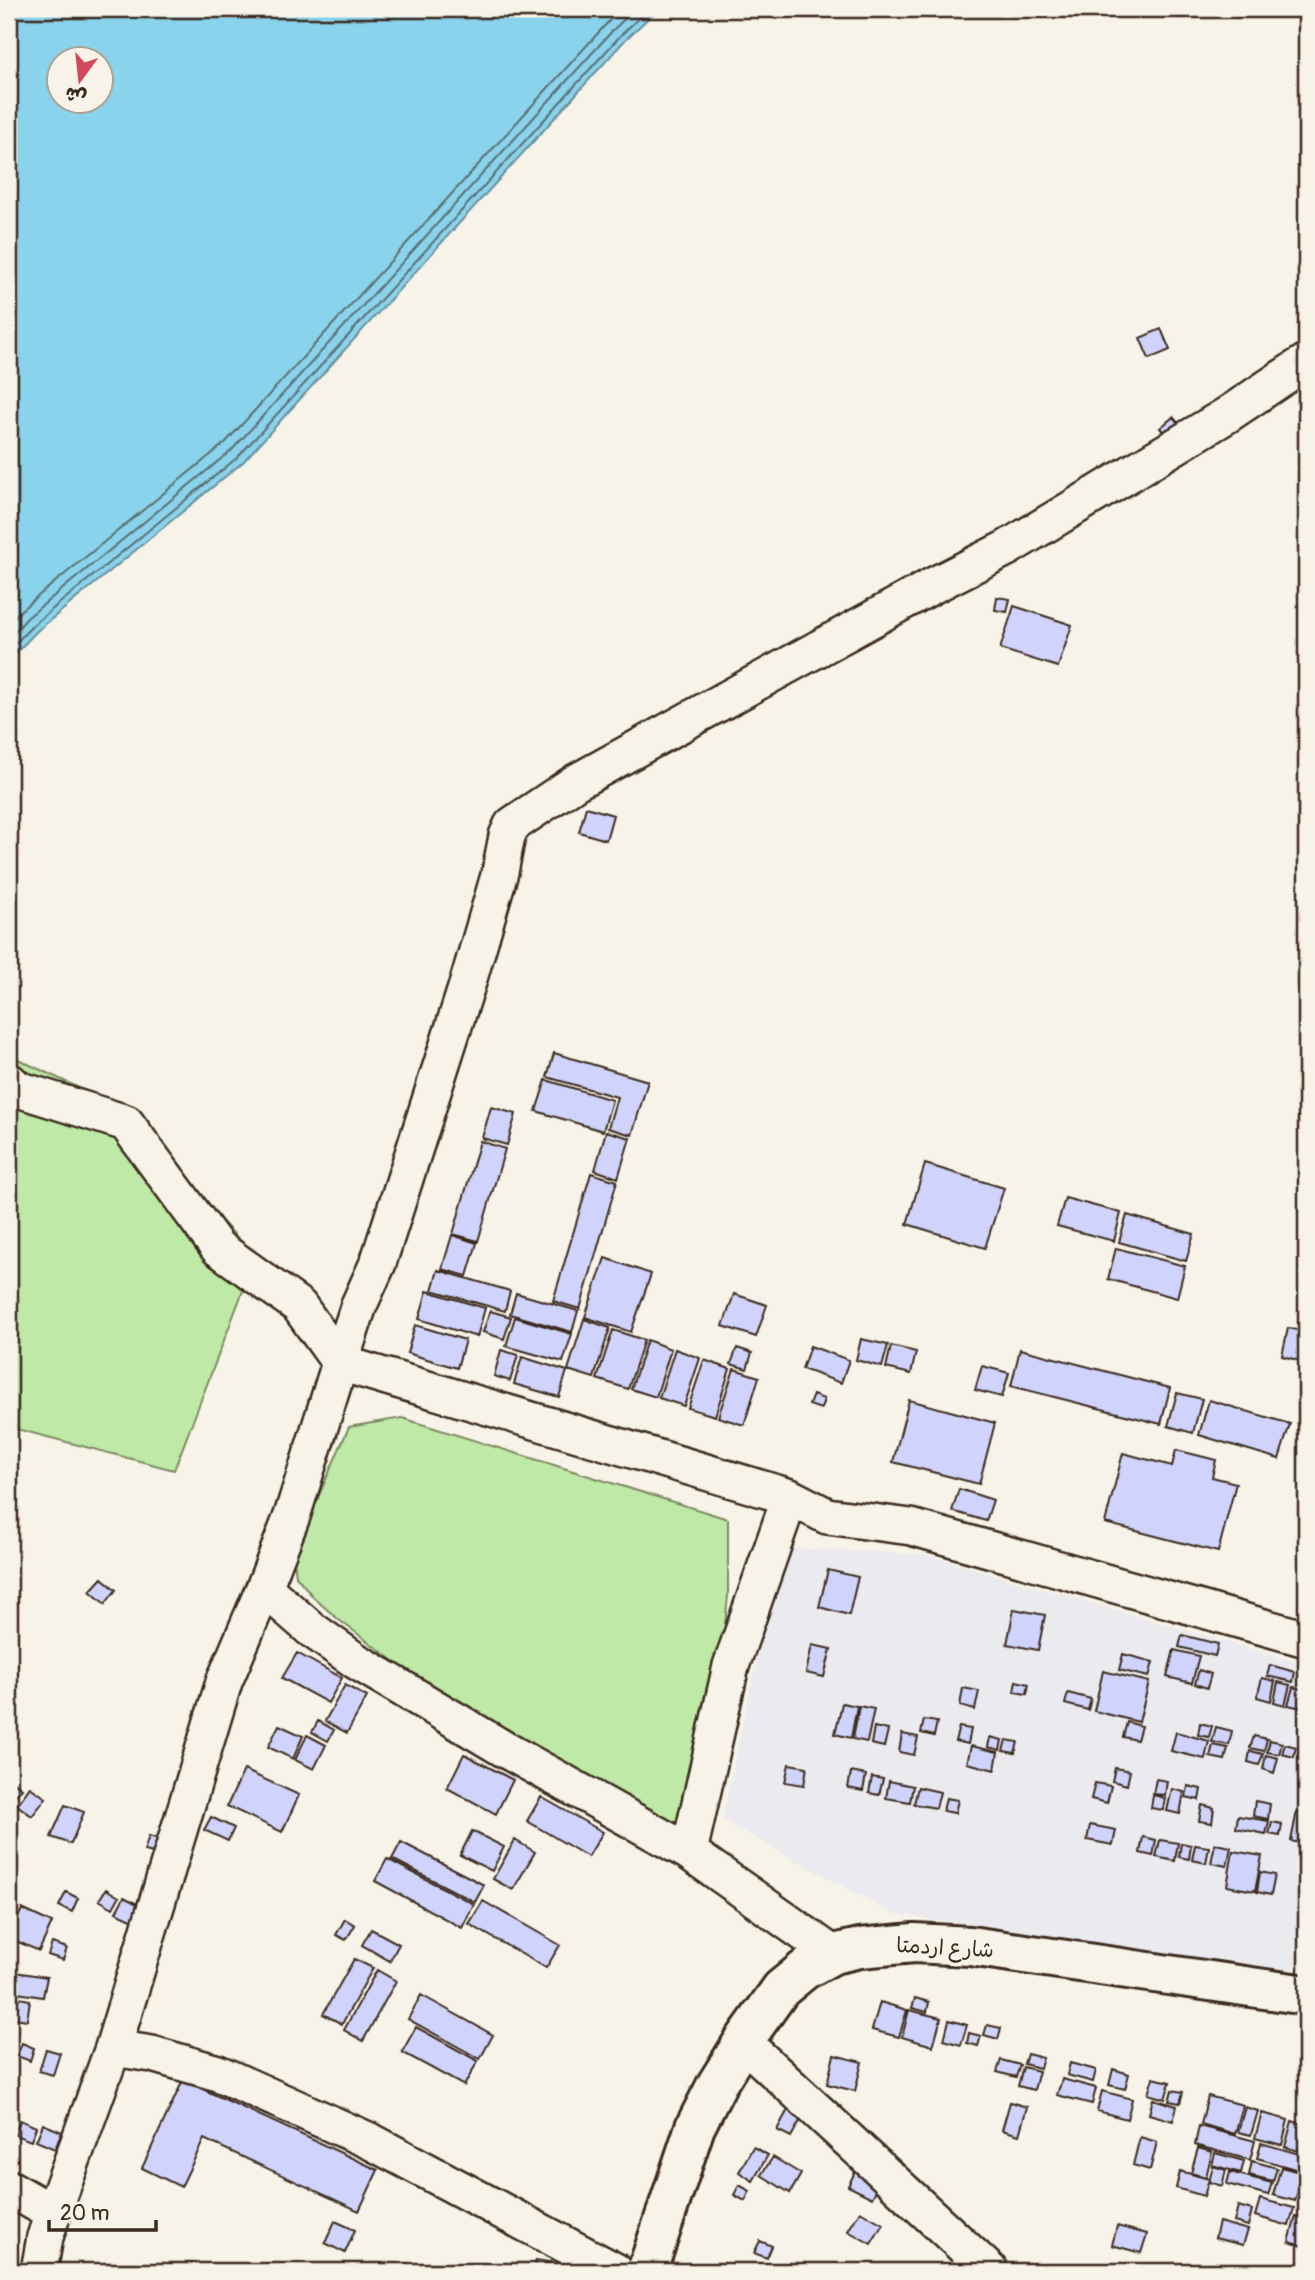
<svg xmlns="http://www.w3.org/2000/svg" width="1315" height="2280" viewBox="0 0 1315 2280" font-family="Pangolin,'Playpen Sans Arabic',sans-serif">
	<rect width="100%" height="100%" fill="#f7f3e8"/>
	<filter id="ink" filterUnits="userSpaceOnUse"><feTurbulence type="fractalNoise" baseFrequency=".0143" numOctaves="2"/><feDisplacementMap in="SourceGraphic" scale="14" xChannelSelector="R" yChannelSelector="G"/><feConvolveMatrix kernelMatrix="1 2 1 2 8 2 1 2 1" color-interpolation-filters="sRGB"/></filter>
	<g filter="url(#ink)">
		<!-- built -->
		<path fill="#ebeaee" d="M781 1548 924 1554 1306 1665V1977L894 1914 722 1820Z"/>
		<!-- green -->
		<path fill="#bee9a6" stroke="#7c8a62" stroke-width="2" d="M9 1055 128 1111 192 1190 256 1257 174 1470 9 1427Z
			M402 1418 728 1519V1596L719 1681 685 1815 676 1825 666 1829 498 1738 339 1620 314 1598 296 1576 293 1554 349 1427Z"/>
		<!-- water -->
		<path fill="#8ad3ec" stroke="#6a8f9a" stroke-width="2" fill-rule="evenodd" d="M9 9H658L626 39 243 462 37 631 9 660ZM60 60H102V102H60Z"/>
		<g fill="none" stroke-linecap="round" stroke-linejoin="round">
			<!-- shore -->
			<path stroke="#5b6e70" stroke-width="2" d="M9 622 21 610 225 443 620 9
				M9 638 27 618 232 450 614 29 635 9
				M9 650 33 625 238 457 621 35 648 9"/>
		</g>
		<!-- building -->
		<path fill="#d0d4fc" stroke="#3b2a1e" stroke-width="2" d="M1161 329 1170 350 1149 359 1140 338Z
			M1173 417 1186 432 1173 443 1160 428Z
			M997 597 1010 599 1007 612 995 610Z
			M1014 606 1072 625 1058 667 1000 649Z
			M586 807 613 815 606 840 579 832Z
			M554 1053 648 1081 632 1135 608 1128 617 1097 547 1077Z
			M546 1080 612 1100 603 1131 536 1111Z
			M491 1107 516 1114 507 1145 482 1138Z
			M606 1131 630 1138 618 1178 595 1170Z
			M480 1141 505 1149 478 1241 453 1234Z
			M925 1164 1004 1188 985 1248 907 1224Z
			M591 1173 617 1181 580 1309 553 1301Z
			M1065 1198 1121 1213 1114 1241 1057 1226Z
			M1127 1215 1194 1234 1186 1261 1119 1242Z
			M452 1235 477 1243 467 1276 442 1269Z
			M1116 1248 1185 1266 1177 1298 1108 1279Z
			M605 1258 651 1274 631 1332 585 1317Z
			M438 1270 510 1291 505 1311 432 1290Z
			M427 1291 485 1308 477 1337 419 1319Z
			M516 1293 578 1311 572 1332 510 1314Z
			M734 1294 767 1305 756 1337 723 1326Z
			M490 1311 511 1317 504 1339 483 1332Z
			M515 1317 572 1334 563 1362 506 1346Z
			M584 1319 610 1328 594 1378 568 1370Z
			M415 1325 465 1340 457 1368 407 1353Z
			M1288 1328 1306 1332 1305 1362 1282 1356Z
			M613 1330 644 1340 628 1389 597 1379Z
			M861 1339 888 1345 882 1367 856 1360Z
			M647 1340 671 1349 656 1397 631 1389Z
			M810 1346 849 1360 841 1383 802 1369Z
			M891 1346 916 1352 911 1374 886 1368Z
			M737 1348 752 1353 747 1369 731 1364Z
			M675 1349 700 1358 684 1406 659 1398Z
			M1020 1349 1170 1388 1161 1424 1011 1386Z
			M501 1350 518 1355 510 1381 494 1376Z
			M522 1357 567 1371 559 1397 514 1384Z
			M704 1360 730 1369 715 1416 688 1408Z
			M982 1366 1009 1373 1002 1397 975 1390Z
			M734 1369 759 1377 744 1425 718 1417Z
			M1177 1393 1202 1399 1193 1433 1168 1426Z
			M813 1395 824 1399 821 1409 809 1405Z
			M909 1400 995 1423 979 1484 893 1462Z
			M1209 1400 1290 1424 1279 1459 1199 1435Z
			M1176 1450 1216 1460 1212 1477 1236 1483 1218 1552 1105 1523 1123 1453 1172 1466Z
			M959 1489 993 1500 986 1521 952 1511Z
			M828 1570 858 1577 849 1615 819 1607Z
			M102 1578 116 1590 105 1604 90 1591Z
			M1014 1609 1045 1615 1038 1650 1007 1644Z
			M1182 1635 1218 1644 1215 1656 1179 1647Z
			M812 1645 831 1649 824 1677 806 1673Z
			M1174 1650 1199 1656 1192 1683 1167 1677Z
			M297 1653 342 1678 328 1703 282 1678Z
			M1123 1654 1153 1662 1149 1677 1119 1670Z
			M1270 1665 1295 1672 1293 1682 1267 1676Z
			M1199 1670 1211 1674 1207 1688 1195 1684Z
			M1103 1671 1149 1682 1139 1722 1094 1711Z
			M1262 1678 1275 1681 1271 1701 1257 1697Z
			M1016 1681 1029 1684 1027 1694 1014 1692Z
			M1278 1682 1290 1685 1285 1705 1274 1702Z
			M345 1685 367 1697 347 1733 325 1721Z
			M1293 1687 1306 1690 1302 1708 1288 1705Z
			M963 1688 979 1691 975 1710 960 1706Z
			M1068 1693 1091 1699 1088 1710 1065 1704Z
			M842 1703 857 1706 851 1738 835 1734Z
			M859 1706 874 1709 867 1742 853 1739Z
			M924 1720 937 1722 934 1736 921 1733Z
			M318 1721 334 1730 328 1741 312 1732Z
			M1127 1722 1141 1726 1137 1740 1123 1737Z
			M1200 1723 1212 1726 1209 1737 1198 1735Z
			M279 1725 303 1736 293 1759 268 1747Z
			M874 1727 888 1730 884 1747 871 1744Z
			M959 1727 971 1729 968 1744 955 1741Z
			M1216 1727 1232 1731 1229 1745 1212 1742Z
			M1176 1732 1209 1741 1205 1759 1171 1751Z
			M902 1734 918 1737 914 1755 899 1752Z
			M307 1735 326 1745 314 1769 295 1760Z
			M1254 1736 1267 1739 1264 1751 1250 1748Z
			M990 1737 1002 1740 1000 1750 988 1747Z
			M1006 1740 1018 1742 1015 1753 1003 1751Z
			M1270 1740 1282 1743 1279 1754 1267 1752Z
			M1285 1744 1296 1747 1294 1757 1282 1754Z
			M1213 1745 1228 1748 1225 1760 1210 1757Z
			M971 1746 998 1752 995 1770 967 1763Z
			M1250 1751 1263 1754 1259 1765 1248 1762Z
			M464 1754 513 1780 496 1814 447 1788Z
			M1266 1755 1278 1758 1274 1773 1263 1769Z
			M789 1764 807 1767 804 1785 785 1782Z
			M1115 1768 1130 1771 1127 1785 1112 1781Z
			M244 1770 299 1795 282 1832 227 1806Z
			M851 1772 866 1775 863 1791 848 1788Z
			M872 1777 883 1779 879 1795 869 1793Z
			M1156 1779 1167 1781 1165 1795 1153 1794Z
			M11 1780 22 1788 12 1800 9 1798V1782Z
			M889 1781 913 1786 910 1802 886 1798Z
			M1095 1783 1111 1786 1107 1803 1091 1799Z
			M1188 1786 1201 1789 1199 1800 1186 1797Z
			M30 1787 46 1798 32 1816 17 1805Z
			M918 1787 940 1792 936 1808 914 1804Z
			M1172 1789 1184 1792 1180 1814 1167 1811Z
			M1153 1795 1165 1798 1163 1810 1151 1808Z
			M541 1797 603 1832 588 1857 527 1821Z
			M946 1798 958 1800 955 1813 943 1811Z
			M1255 1801 1270 1804 1268 1819 1253 1816Z
			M65 1805 84 1812 71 1844 51 1837Z
			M1202 1805 1214 1808 1212 1823 1199 1821Z
			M1297 1811 1306 1813 1303 1844 1291 1841Z
			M1238 1816 1269 1821 1266 1834 1236 1828Z
			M211 1817 234 1828 228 1841 204 1830Z
			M1272 1822 1282 1824 1280 1836 1269 1834Z
			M1090 1825 1116 1830 1113 1845 1087 1840Z
			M472 1831 504 1847 492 1871 460 1855Z
			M149 1836 159 1839 154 1853 144 1851Z
			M1143 1837 1156 1840 1153 1856 1140 1853Z
			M515 1840 535 1852 513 1890 493 1879Z
			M1160 1840 1178 1843 1175 1861 1156 1857Z
			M401 1842 484 1885 475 1902 392 1859Z
			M1181 1843 1191 1845 1189 1859 1179 1857Z
			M1215 1844 1231 1847 1227 1866 1211 1863Z
			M1195 1845 1209 1847 1206 1863 1192 1860Z
			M1233 1851 1262 1856 1255 1891 1227 1886Z
			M387 1859 474 1904 462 1928 375 1881Z
			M1260 1872 1275 1875 1271 1895 1257 1892Z
			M106 1889 119 1897 113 1908 99 1900Z
			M66 1892 78 1898 72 1912 59 1906Z
			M124 1897 143 1907 136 1921 116 1912Z
			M483 1901 560 1945 546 1968 469 1924Z
			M22 1909 52 1923 39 1951 9 1938Z
			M345 1919 355 1925 346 1940 336 1935Z
			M371 1929 399 1944 390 1961 362 1945Z
			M52 1943 67 1948 63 1960 48 1955Z
			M354 1959 373 1968 342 2024 323 2014Z
			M377 1970 396 1981 363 2041 344 2030Z
			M15 1972 47 1977 43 1997 11 1992Z
			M421 1995 493 2035 480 2059 408 2019Z
			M9 1996 30 2000 27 2020 9 2017Z
			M915 1998 929 2002 927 2012 912 2008Z
			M880 2002 907 2010 899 2037 872 2030Z
			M909 2010 941 2018 933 2046 902 2037Z
			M949 2020 967 2025 961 2045 944 2040Z
			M987 2025 1001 2028 998 2039 984 2035Z
			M416 2027 478 2061 464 2086 402 2052Z
			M969 2033 981 2036 978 2046 967 2043Z
			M22 2043 34 2048 30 2061 17 2056Z
			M46 2049 60 2053 53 2075 39 2071Z
			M1027 2054 1043 2058 1040 2068 1024 2064Z
			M834 2055 862 2062 855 2091 827 2084Z
			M1001 2060 1020 2065 1016 2077 997 2072Z
			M1070 2063 1096 2070 1093 2082 1067 2075Z
			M1023 2067 1039 2071 1034 2090 1018 2086Z
			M1113 2069 1129 2074 1125 2089 1109 2085Z
			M1153 2078 1170 2082 1165 2099 1148 2094Z
			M1062 2079 1096 2088 1092 2104 1057 2095Z
			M183 2080 378 2170 359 2211 204 2139 181 2187 142 2168Z
			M1172 2090 1183 2092 1180 2103 1169 2101Z
			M1102 2091 1132 2099 1127 2119 1097 2111Z
			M1208 2096 1243 2105 1235 2134 1201 2124Z
			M1153 2099 1177 2106 1173 2121 1149 2114Z
			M1010 2102 1027 2107 1019 2135 1002 2130Z
			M791 2104 805 2112 791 2137 777 2130Z
			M1245 2107 1258 2111 1251 2135 1238 2132Z
			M1262 2113 1288 2120 1282 2145 1255 2138Z
			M20 2120 36 2127 31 2141 15 2135Z
			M1292 2121 1306 2125V2153L1285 2147Z
			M43 2124 62 2132 55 2149 36 2141Z
			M1199 2126 1255 2141 1250 2160 1195 2145Z
			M1140 2137 1157 2142 1150 2170 1133 2165Z
			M1261 2143 1306 2156V2172L1257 2158Z
			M753 2147 768 2155 753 2181 739 2172Z
			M1198 2148 1212 2152 1206 2177 1191 2173Z
			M1215 2153 1244 2161 1241 2173 1212 2165Z
			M773 2157 801 2174 790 2193 761 2175Z
			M1252 2161 1277 2168 1273 2181 1249 2175Z
			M1213 2166 1226 2170 1222 2186 1209 2182Z
			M1281 2167 1303 2173 1295 2201 1273 2195Z
			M857 2168 881 2180 872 2198 848 2186Z
			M1180 2171 1209 2179 1204 2196 1176 2188Z
			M1230 2172 1272 2183 1268 2195 1227 2184Z
			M739 2185 750 2191 745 2201 734 2195Z
			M1260 2199 1294 2208 1289 2226 1255 2216Z
			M1238 2206 1252 2210 1248 2226 1234 2222Z
			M860 2211 883 2224 871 2244 848 2231Z
			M1296 2216 1306 2219V2247L1289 2242Z
			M335 2221 355 2230 345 2253 325 2243Z
			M1219 2222 1248 2230 1243 2245 1215 2238Z
			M1117 2226 1147 2234 1141 2253 1112 2245Z
			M760 2241 772 2246 767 2258 754 2253Z
			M536 2260 579 2267 578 2271H534Z"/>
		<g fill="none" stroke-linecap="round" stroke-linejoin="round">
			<!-- minor casing -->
			<g stroke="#3b2a1e" stroke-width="40">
				<path id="minor" d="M9 1081 18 1089 126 1123 218 1248 299 1306 340 1363 790 1497 827 1516 911 1527 1306 1639
					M790 1497 731 1666 689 1852 833 1954
					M264 1588 311 1629 356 1661 504 1749 689 1852
					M743 2042 990 2271
					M113 2048 224 1682 264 1588 292 1516 340 1363 359 1305 378 1263 468 982 500 872 507 836 512 825 576 782 932 586 1007 548 1227 415 1306 362
					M9 2188 53 2213
					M39 2271 45 2237 53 2213 113 2048 152 2054 218 2073 372 2142 615 2271"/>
			</g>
			<!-- secondary casing -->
			<g stroke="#3b2a1e" stroke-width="44">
				<path id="secondary" d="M647 2271 695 2127 717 2084 743 2042 781 1989 804 1970 833 1954 860 1948 914 1943 970 1946 1306 1995"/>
			</g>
			<!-- minor -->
			<use href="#minor" stroke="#f7f3e8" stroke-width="35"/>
			<!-- secondary -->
			<use href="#secondary" stroke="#f7f3e8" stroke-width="38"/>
		</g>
	</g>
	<g text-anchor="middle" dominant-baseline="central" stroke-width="7" stroke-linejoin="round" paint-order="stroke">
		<!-- street labels -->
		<g font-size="21" fill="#3b2a1e" stroke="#f7f3e8">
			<text transform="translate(945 1948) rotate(3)">شارع اردمتا</text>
		</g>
	</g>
	<!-- margin -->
	<rect width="1315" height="2280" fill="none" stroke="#f7f3e8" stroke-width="35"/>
	<rect x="18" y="18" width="1280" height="2245" fill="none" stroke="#3b2a1e" stroke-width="2.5" filter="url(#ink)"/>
	<!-- north arrow -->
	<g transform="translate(80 80) rotate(195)"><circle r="33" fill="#f7f3e8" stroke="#aca397" stroke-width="2"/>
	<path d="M0-5L12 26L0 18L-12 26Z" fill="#d1495b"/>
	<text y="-10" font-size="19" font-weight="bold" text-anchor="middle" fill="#3b2a1e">ش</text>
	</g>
	<!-- scale -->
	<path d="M49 2220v10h107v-10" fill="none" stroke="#3b2a1e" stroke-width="3.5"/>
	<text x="60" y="2220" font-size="21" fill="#3b2a1e" stroke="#f7f3e8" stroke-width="5" paint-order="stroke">20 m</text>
</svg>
